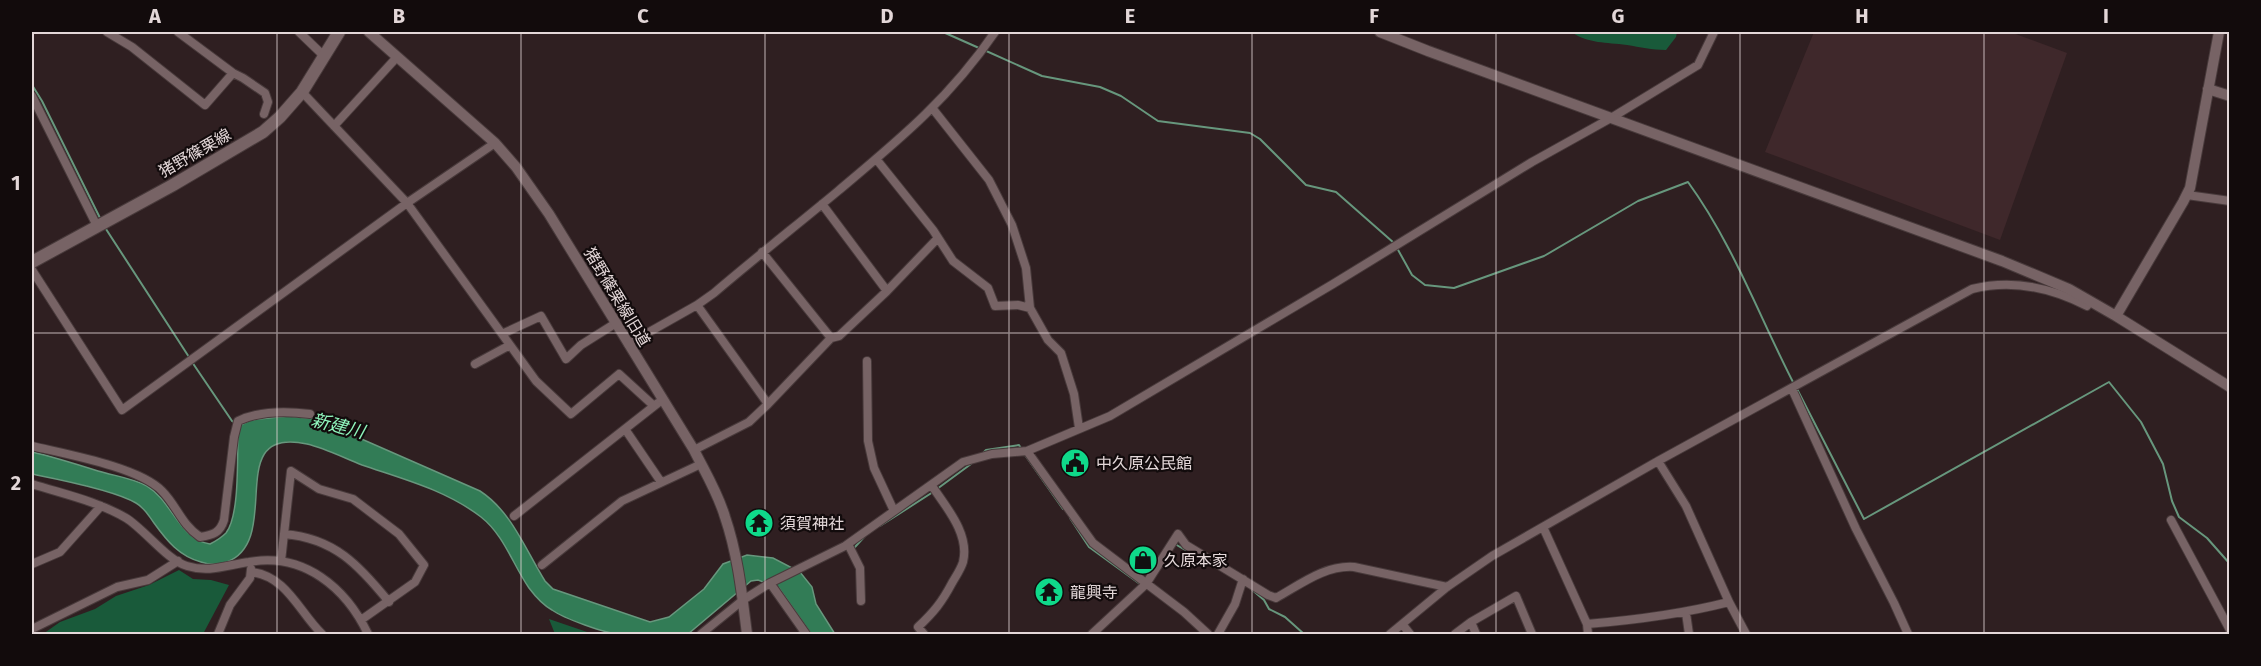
<svg xmlns="http://www.w3.org/2000/svg" width="2261" height="666" viewBox="0 0 2261 666" font-family="'Fira Sans','Noto Sans JP',sans-serif">
	<rect width="100%" height="100%" fill="#2f1f21"/>
	<!-- built -->
	<path fill="#3f282b" d="M1814 32H2010L2067 53 2000 240 1765 152Z"/>
	<!-- green -->
	<path fill="#195a3a" d="M1571 32H1677L1676 37 1666 50C1652 50 1640 47 1627 45 1605 42 1590 44 1571 32Z
		M179 570 193 579 211 580 229 585 203 634H43L60 622 95 609 116 596 149 585Z
		M549 619 593 634H555Z"/>
	<!-- water -->
	<path fill="#327c56" stroke="#67977d" stroke-width="1.5" d="M289 416 316 419 480 491C512 512 525 549 545 581L553 589 650 622 669 617 704 589 723 564 747 555 773 558 800 572 812 587 816 604 835 634H811L779 588 758 580 751 581 688 634C665 634 642 636 620 634 606 634 563 618 552 610 543 605 535 596 529 588 513 565 504 535 481 517 446 490 403 479 362 465 344 458 325 448 307 444 221 425 285 539 227 562 220 565 209 565 201 562 179 556 167 541 154 523 148 515 145 508 136 503 115 490 57 479 32 474V452C54 457 76 464 98 471 115 476 132 478 147 486 172 501 179 539 210 544 216 541 221 538 226 533 240 515 237 457 238 433L241 425 250 420Z"/>
	<g fill="none" stroke-linecap="round" stroke-linejoin="round">
		<!-- stream -->
		<path stroke="#67977d" stroke-width="2" d="M943 32 979 48
			M984 50 1042 76 1100 87 1121 96 1158 121 1250 133 1260 139 1306 185 1336 192 1394 243
			M32 85 42 101 100 218
			M104 226 189 357
			M1397 248 1412 275 1425 285 1454 288 1544 256 1638 201 1688 182C1733 244 1759 316 1794 384
			M192 362 232 421 235 423
			M1797 389 1864 519 2109 382 2141 422 2163 464 2172 501 2179 517 2207 538 2230 564
			M984 452 986 450 1019 445 1022 450
			M1025 455 1063 509
			M937 489 971 464
			M1070 518 1089 547 1140 584
			M880 526 933 492
			M1175 544 1214 567
			M855 547 865 536
			M1250 588 1264 600 1269 609 1285 617 1304 634"/>
		<!-- minor casing -->
		<g stroke="#483a3b" stroke-width="10">
			<path id="minor" d="M107 32 132 47 205 105 233 73
				M178 32 233 73 243 78 265 93 268 102 264 114
				M299 32 325 57
				M302 92 407 203 510 345 475 364
				M32 96 97 226
				M933 109 989 180 1012 225 1026 268 1030 308 1048 340 1061 353 1074 394 1079 428
				M334 126 397 57
				M877 160 933 230 953 261 988 288 995 306 1018 305 1030 308
				M2187 195 2230 201
				M822 204 887 291
				M762 252 831 338
				M32 270 122 410 407 203 495 143
				M697 305 768 404
				M502 334 541 316 566 359 581 345 616 323
				M628 344 697 305 714 293C755 258 797 225 838 191 900 139 949 99 995 32
				M510 345 536 381 571 414 619 374 654 406
				M867 361 868 441 874 468 894 511
				M1792 389 1856 529 1894 603 1908 634
				M625 429 661 482
				M32 446C65 454 139 467 162 491 177 506 181 524 200 537 213 535 220 533 224 520L234 437 238 421C259 411 287 411 310 414
				M694 450 749 422 768 404 831 338 839 336 887 291 937 239
				M1027 451 1093 543 1184 612 1208 634
				M1658 461 1686 506 1729 602 1746 634
				M32 484C63 494 97 501 126 518 144 529 168 561 187 566 210 573 226 565 249 562 304 552 346 588 368 634
				M514 516 658 403
				M2171 520 2230 630
				M1543 527 1587 624 1588 634
				M284 534C334 538 359 565 389 602
				M848 544 860 568 861 601
				M281 561 291 471 319 489 353 499 399 534 424 565 415 582 361 620
				M32 564 60 552 101 506
				M542 565 622 501 701 464
				M251 572C287 576 299 612 322 634
				M770 583 806 634
				M1686 613 1689 634
				M1471 622 1476 634
				M1587 624C1636 620 1682 614 1729 602
				M1403 625 1410 634
				M32 629 117 587 148 580 178 561
				M218 634 230 605 250 578 251 569
				M701 634 743 600 770 583 845 546 963 462 992 454 1027 451 1110 416 1333 284 1532 162 1611 118 1698 65 1714 32
				M924 634 918 627C934 612 942 602 952 583 956 576 961 569 963 562 970 534 946 507 932 486
				M1092 634 1146 584 1178 534 1186 545 1268 595 1276 598C1301 584 1325 565 1354 567L1447 587
				M1218 634 1235 604 1243 579
				M1390 634 1447 587 1492 556 1658 461 1972 289C2012 279 2050 287 2087 306L2090 301
				M1455 634 1471 622 1516 596 1532 634"/>
		</g>
		<!-- tertiary casing -->
		<g stroke="#483a3b" stroke-width="12">
			<path id="tertiary" d="M369 32 495 143 516 167 549 214 694 450C705 472 718 493 725 517 738 555 742 595 747 634
				M1380 32 1428 51 2002 261 2069 289 2116 316 2230 387
				M2208 89 2230 96
				M2116 316 2183 202 2190 188 2219 32"/>
		</g>
		<!-- secondary casing -->
		<g stroke="#483a3b" stroke-width="14">
			<path id="secondary" d="M32 262 173 185 263 132 280 117 302 92 339 32"/>
		</g>
		<!-- minor -->
		<use href="#minor" stroke="#776365" stroke-width="8"/>
		<!-- tertiary -->
		<use href="#tertiary" stroke="#776365" stroke-width="10"/>
		<!-- secondary -->
		<use href="#secondary" stroke="#776365" stroke-width="12"/>
	</g>
	<!-- grid -->
	<path fill="none" stroke="#e3d7d8" stroke-width="1.5" stroke-opacity="0.55" d="M277 32V634M521 32V634M765 32V634M1009 32V634M1252 32V634M1496 32V634M1740 32V634M1984 32V634M32 333H2230"/>
	<!-- icons -->
	<defs>
		<g id="civic-disc" transform="scale(1.5)"><circle r="9.5" fill="#0fd98a" stroke="#120b0c"/><path d="M-.6-6.5H3V-4.5H.6V-3L4-1V1h2V6H-6V1h2V-1L-.6-3ZM-1.2 2.5V6h2.4V2.5Z" fill="#111"/></g>
		<g id="temple-disc" transform="scale(1.5)"><circle r="9.5" fill="#0fd98a" stroke="#120b0c"/><path d="M0-6L5-2H3V0L6.5 2.5H4V6H1.5V3h-3V6H-4V2.5H-6.5L-3 0V-2H-5Z" fill="#111"/></g>
		<g id="shop-disc" transform="scale(1.5)"><circle r="9.5" fill="#0fd98a" stroke="#120b0c"/><path d="M-5-2.5h2.3a2.7 3.5 0 0 1 5.4 0H5L5.5 6h-11ZM-1.5-2.5h3a1.5 2.3 0 0 0-3 0Z" fill="#111"/></g>
	</defs>
	<g fill-rule="evenodd">
		<use href="#civic-disc" x="1075" y="463"/>
		<use href="#temple-disc" x="759" y="523"/>
		<use href="#shop-disc" x="1143" y="560"/>
		<use href="#temple-disc" x="1049" y="592"/>
	</g>
	<g text-anchor="middle" dominant-baseline="central" stroke-width="4.5" stroke-linejoin="round" paint-order="stroke">
		<!-- street labels -->
		<g font-size="16" fill="#e3d7d8" stroke="#120b0c">
			<text transform="translate(195 153) rotate(-30)">猪野篠栗線</text>
			<text transform="translate(617 297) rotate(59)">猪野篠栗線旧道</text>
		</g>
		<!-- poi labels -->
		<g font-size="16" fill="#e3d7d8" stroke="#120b0c" text-anchor="start">
			<text x="1096" y="463">中久原公民館</text>
			<text x="780" y="523">須賀神社</text>
			<text x="1164" y="560">久原本家</text>
			<text x="1070" y="592">龍興寺</text>
		</g>
		<!-- water labels -->
		<g font-size="18" font-style="italic" fill="#8ff5bc" stroke="#120b0c">
			<text transform="translate(338 426) rotate(14)">新建川</text>
		</g>
	</g>
	<!-- border -->
	<rect width="2261" height="666" fill="none" stroke="#120b0c" stroke-width="66"/>
	<rect x="33" y="33" width="2195" height="600" fill="none" stroke="#e3d7d8" stroke-width="2"/>
	<g font-size="20" text-anchor="middle" font-weight="bold" fill="#e3d7d8">
		<text x="155" y="23">A</text>
		<text x="399" y="23">B</text>
		<text x="643" y="23">C</text>
		<text x="887" y="23">D</text>
		<text x="1130" y="23">E</text>
		<text x="1374" y="23">F</text>
		<text x="1618" y="23">G</text>
		<text x="1862" y="23">H</text>
		<text x="2106" y="23">I</text>
		<text x="16" y="190">1</text>
		<text x="16" y="490">2</text>
	</g>
</svg>
